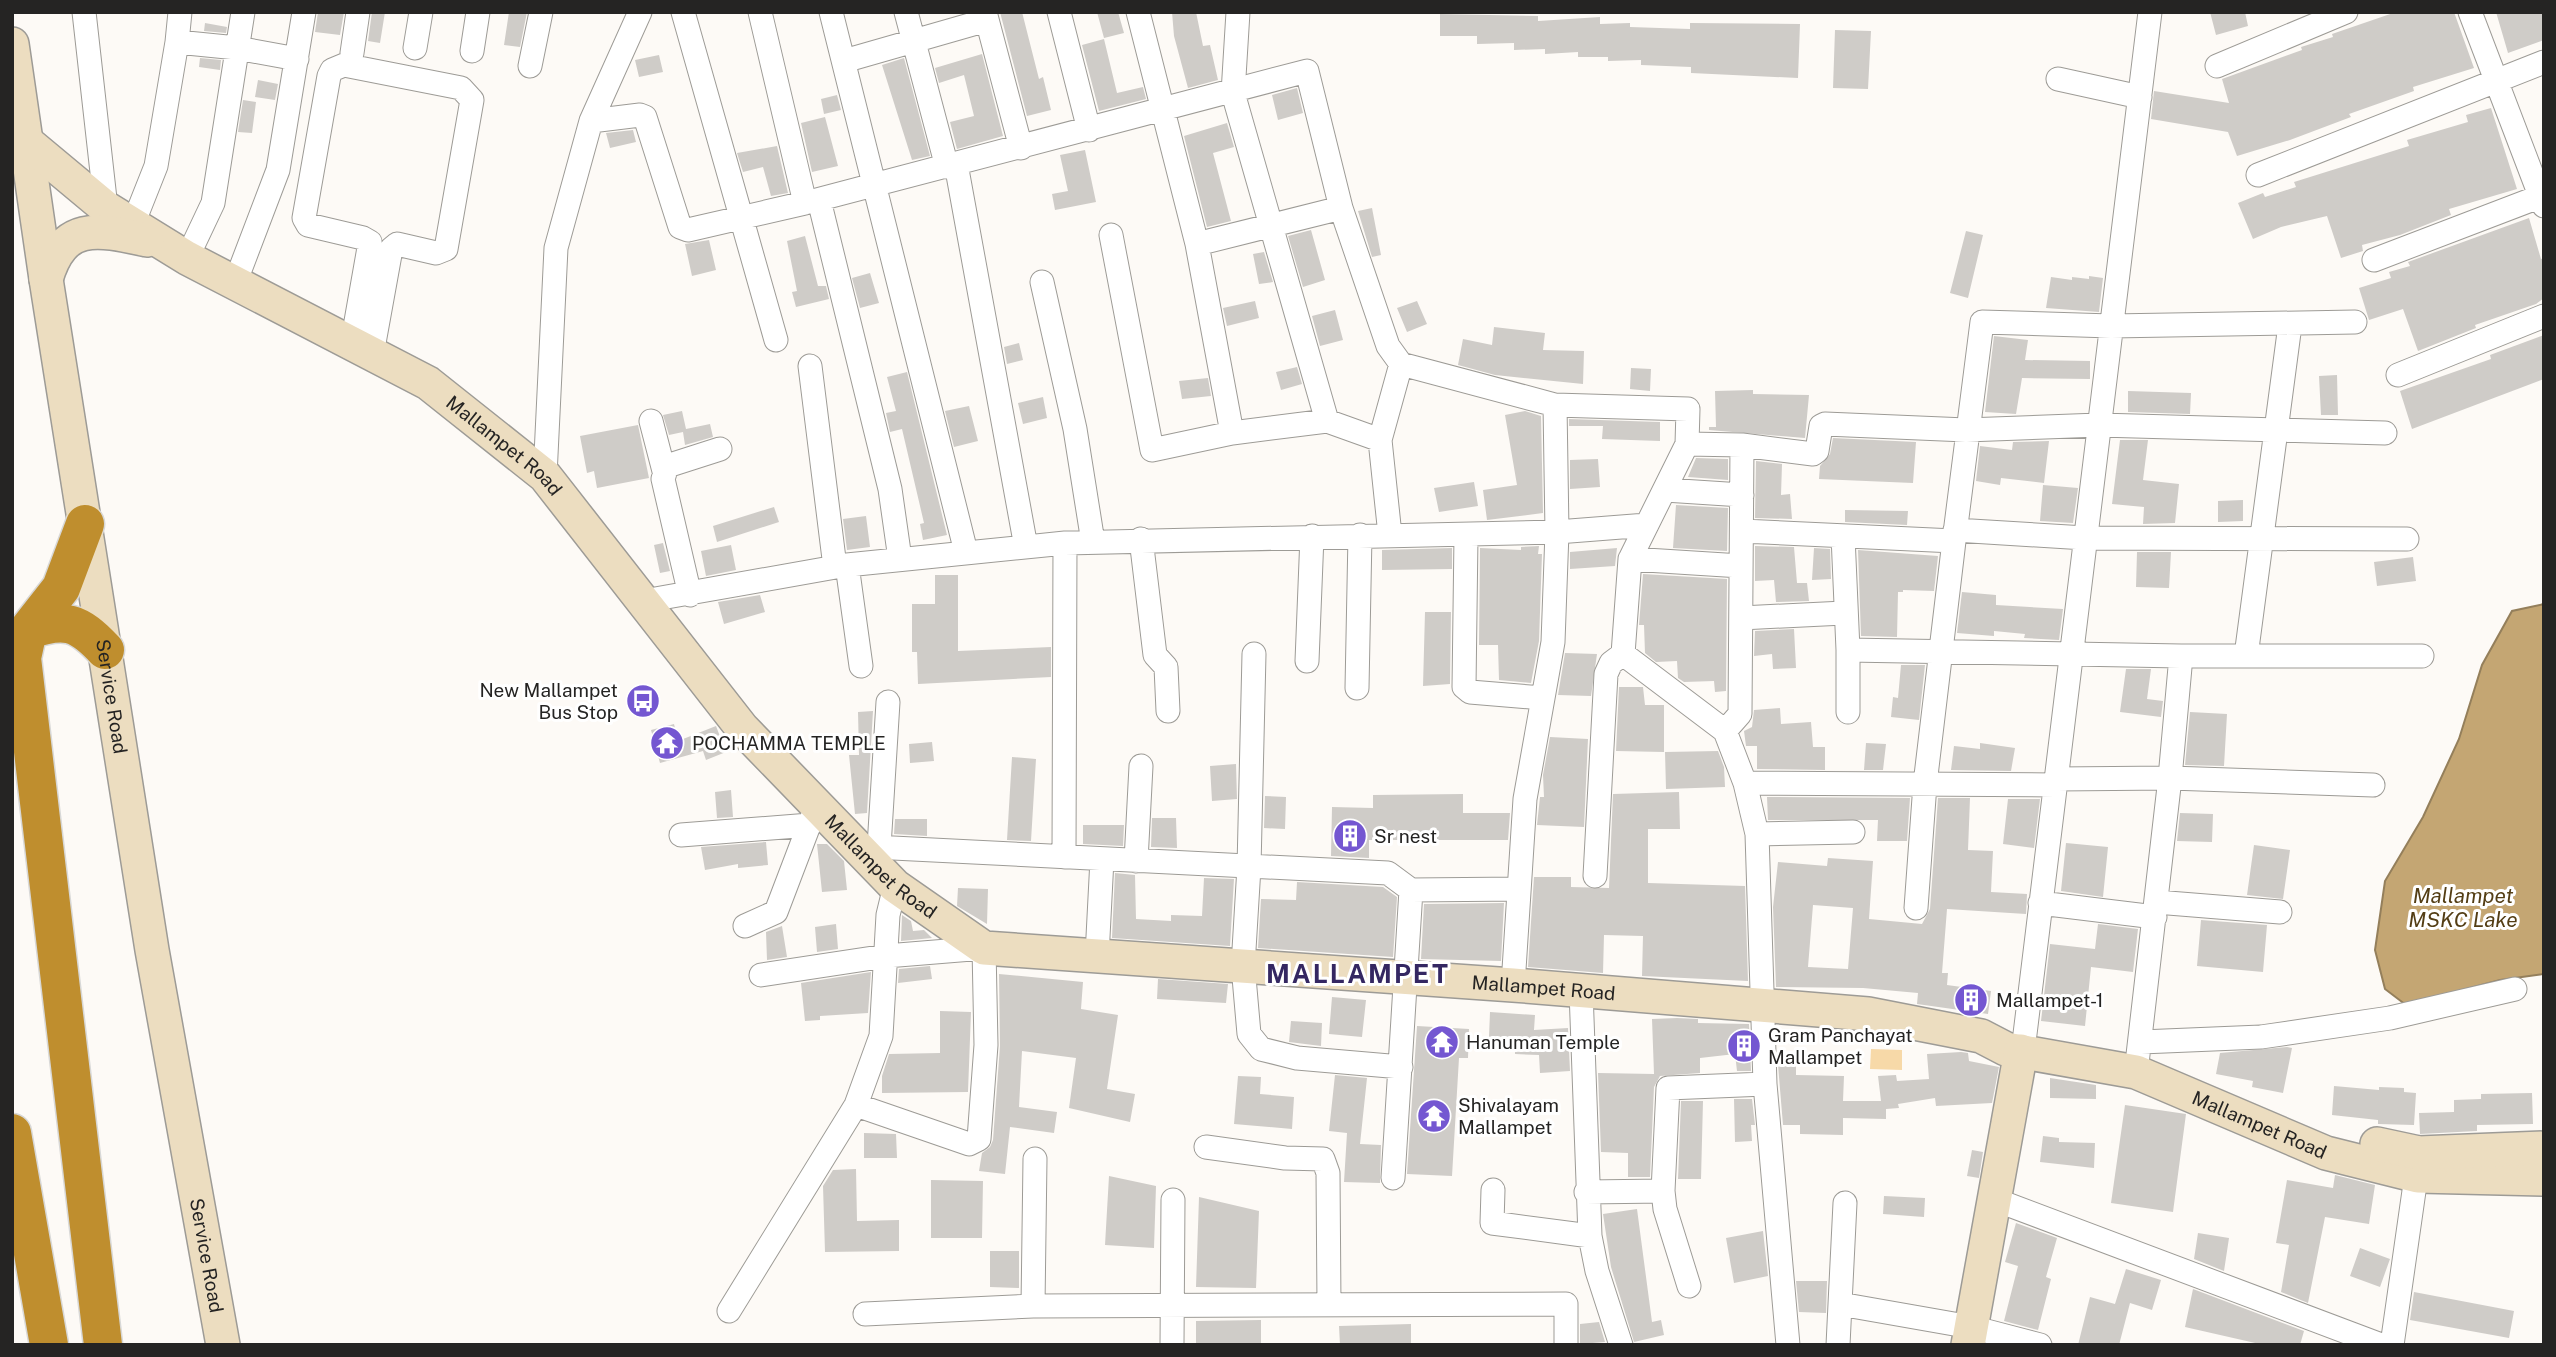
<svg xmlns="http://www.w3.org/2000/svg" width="2556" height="1357" viewBox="0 0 2556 1357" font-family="'Public Sans',sans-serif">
	<rect width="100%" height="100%" fill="#fdfaf6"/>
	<!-- green -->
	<path fill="#f7d9a8" d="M1871 1049 1902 1050V1070L1870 1069Z"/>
	<!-- water -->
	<path fill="#c4a673" stroke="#947f5b" stroke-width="2" d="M2544 604V974L2500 980 2406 1005 2385 989 2375 950 2385 881 2423 817 2459 739 2482 665 2512 611Z"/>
	<!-- building -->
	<path fill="#cfccc8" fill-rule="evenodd" d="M318 12H344L340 35 315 32Z
		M372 12H385L380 43 368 41Z
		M509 12H527L520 47 504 45Z
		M1000 12H1022L1039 79 1043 77 1051 110 1027 116Z
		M1097 12H1118L1124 33 1104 38Z
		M1172 12H1196L1203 46 1210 45 1218 80 1188 88 1174 36Z
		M2210 12H2245L2248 26 2216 35Z
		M2396 12H2454L2474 68 2413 87 2414 91 2349 114 2351 117 2290 140 2237 156 2228 132 2151 119 2154 91 2229 103 2222 79 2302 50 2301 47 2333 37 2332 34Z
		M2496 12H2544V40L2508 53Z
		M1440 14 1538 16V21L1600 17V24L1630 23V27L1690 29V23L1800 24 1798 78 1691 73V67L1641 65V60L1608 61V57H1578V52L1545 54V49L1514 50V43L1477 44V36H1440Z
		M205 23 227 27 226 33 204 31Z
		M1835 30 1871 31 1868 89 1833 88Z
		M1104 39 1117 93 1143 87 1146 99 1099 111 1082 45Z
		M982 54 1003 136 957 149 950 122 974 116 964 75 939 83 935 68Z
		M659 55 663 72 639 77 635 60Z
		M200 58 221 60 220 70 199 67Z
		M904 58 930 156 912 160 882 65Z
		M258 80 278 84 275 100 255 97Z
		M1297 88 1303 113 1278 120 1272 95Z
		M837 95 841 110 824 114 821 99Z
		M243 100 256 102 252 133 238 132Z
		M2491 108 2517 189 2449 209 2451 215 2400 235 2362 245 2363 251 2341 258 2327 216 2281 227 2253 239 2238 203 2263 193 2265 197 2296 187 2294 182 2409 146 2407 140 2468 122 2466 115Z
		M825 117 838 166 812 172 801 123Z
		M1227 123 1234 147 1213 153 1231 221 1207 227 1184 136Z
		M633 130 636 142 610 148 606 133Z
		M777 146 788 193 771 196 763 167 743 172 737 153Z
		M1085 150 1096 202 1055 210 1052 194 1068 191 1060 155Z
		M1372 208 1381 255 1372 257 1358 211Z
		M2529 218 2541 259 2544 258V298L2536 304 2475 325 2476 328 2418 351 2403 309 2369 320 2359 288 2391 278 2389 272 2410 266 2408 262Z
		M1311 230 1325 280 1303 287 1288 236Z
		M1966 231 1983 235 1968 298 1950 293Z
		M805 236 818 286H826L829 299 796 307 792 292 797 291 787 241Z
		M709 240 716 270 692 276 685 244Z
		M1264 252 1273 282 1259 284 1253 254Z
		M870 273 879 303 860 308 852 278Z
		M2089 276 2103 278 2099 312 2046 308 2051 277 2072 280V277L2089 279Z
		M1255 301 1259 318 1227 326 1223 308Z
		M1417 301 1427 324 1407 332 1397 308Z
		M1335 310 1343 340 1320 346 1312 316Z
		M1494 327 1545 333 1543 350 1584 351 1583 384 1495 375 1458 365 1463 339 1492 345Z
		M2544 335V379L2412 429 2400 391 2491 359 2490 355Z
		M1994 336 2028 340 2025 360 2090 361V379L2022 378 2016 414 1985 412Z
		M1019 343 1023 360 1007 364 1004 347Z
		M1297 367 1302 384 1281 390 1276 372Z
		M1631 368 1651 369 1650 391 1630 389Z
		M907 372 947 535 923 540 920 524 924 523 902 429 890 432 886 413 896 411 887 377Z
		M2337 375 2338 415H2321L2319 376Z
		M1208 378 1211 396 1182 399 1179 381Z
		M1753 390V394L1809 395 1805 438 1709 430V427H1716L1715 391Z
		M2128 391 2191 393 2190 414 2128 412Z
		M1043 397 1047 418 1023 424 1018 403Z
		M969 406 978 441 954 447 945 411Z
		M682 411 686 429 710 424 713 437 685 445 683 432 669 435 663 415Z
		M1525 411 1541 416 1543 513 1487 520 1483 490 1517 485 1505 415Z
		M1569 419 1660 422V441L1602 439 1603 426H1569Z
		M638 425 649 478 597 488 594 471 587 473 580 436Z
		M1833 438 1916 442 1913 483 1819 479 1820 466 1830 454Z
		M2120 440H2148L2143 480 2179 484 2175 523 2143 524 2144 507 2112 504Z
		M2049 441 2044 483 2001 478 2000 485 1976 481 1980 446 2012 450 2013 442Z
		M1696 458 1728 459V480L1688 477Z
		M1598 459 1600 487 1570 489V460Z
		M1756 461 1782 464 1781 495 1790 494 1792 519 1755 518Z
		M1474 482 1478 506 1439 512 1434 488Z
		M2043 485 2078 488 2073 523 2040 521Z
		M2243 500V521L2218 522V501Z
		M1676 505 1728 508 1727 551 1673 548Z
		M774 507 779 522 717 542 713 526Z
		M1845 510 1908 511 1907 525 1845 522Z
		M866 516 870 547 847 550 843 519Z
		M663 543 670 571 660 573 654 545Z
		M731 545 736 570 706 576 701 551Z
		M1539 546 1538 554H1542L1539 641 1531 683 1499 680 1498 645H1479L1480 548 1521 550V547Z
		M1755 546 1794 547 1797 583H1807L1809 601 1776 602 1774 580 1755 581Z
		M1452 548V569L1382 570V550Z
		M1617 548 1615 566 1570 569V552Z
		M1814 548 1830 549 1831 579 1812 580Z
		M1858 550 1938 556 1934 591 1903 590V592H1898L1897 637 1861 636Z
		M2137 552H2171L2169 588 2136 587Z
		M2413 557 2416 581 2377 586 2374 562Z
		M1643 574 1727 579 1726 691 1715 692 1714 681 1684 682 1678 678 1677 661 1656 662 1645 653 1644 625H1639Z
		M935 575H958V651L1051 647V677L918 684 917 652H912V604H935Z
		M1962 592 1996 595V605L2063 609 2059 640 2024 638 2025 634 1994 631V636L1957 633Z
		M760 595 765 612 724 624 718 602Z
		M1425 612H1451L1450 684 1423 686Z
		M1794 629 1796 668 1773 669 1772 654 1754 656 1755 631Z
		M1565 653 1597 654 1591 696 1558 695Z
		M1901 665H1925L1919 720 1891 717 1893 697 1898 698Z
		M2126 669H2151L2147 699 2163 701 2161 717 2120 712Z
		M1619 687H1643L1645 705H1664V752L1616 751Z
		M1780 708 1781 724 1811 722 1813 747H1825V770L1757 769V746H1746L1744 731 1752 727 1754 710Z
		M873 711 867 813 855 814 849 755H859L858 712Z
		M2190 712 2227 714 2224 766 2185 765Z
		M674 724 678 741 716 726 726 752 706 760 703 751 660 763 651 730Z
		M1550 737 1588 739 1584 827 1537 825 1540 797H1544L1543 775Z
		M932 742 934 761 910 763 909 744Z
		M1866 743 1886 744 1883 770H1864Z
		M1980 743 2015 748 2011 771 1951 770 1954 746 1980 749Z
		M1718 751 1724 767 1725 787 1666 789 1665 752Z
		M1012 757 1036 759 1031 841 1007 840Z
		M1236 764 1237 799 1212 801 1210 766Z
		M731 790 733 817 717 818 715 792Z
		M1679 792 1680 829H1648V883L1745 886 1748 981 1642 976 1643 936 1604 935 1603 973 1528 967 1534 877H1571V887L1609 888 1613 794Z
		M1463 794V813H1510L1508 840H1369V858L1331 856 1332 807 1373 808V795Z
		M1265 796 1286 797 1285 829 1264 828Z
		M1767 797 1910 798 1907 841H1877L1878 820H1768Z
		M1938 798H1970L1968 850 1993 851 1991 892 2027 894 2026 914 1947 909 1942 973H1948L1947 985 1991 991 1988 1014 1917 1004 1918 993 1863 988 1776 987 1773 907 1778 862 1827 866 1828 858 1873 861 1869 919 1922 924 1930 909ZM1813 905 1853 908 1848 969 1808 967Z
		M2008 799H2040L2034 848 2003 844Z
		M2180 813 2213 814 2212 842 2177 841Z
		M1152 818H1176L1177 848 1151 847Z
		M895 819H927V836L894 834Z
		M1083 825H1124L1123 846 1083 844Z
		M766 842 768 865 738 868V864L705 870 701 847Z
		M2066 843 2108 847 2103 897 2061 891Z
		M817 844H827L844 861 847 890 822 892Z
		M2254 845 2290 850 2283 899 2247 895Z
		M1115 873 1135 875 1136 919 1171 921V915L1202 916 1204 878 1234 879 1230 946 1112 938Z
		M1297 882 1383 887 1397 897 1393 957 1258 948 1261 899 1296 900Z
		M958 888 988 889 987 924 957 906Z
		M1504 903 1501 961 1421 959 1424 904Z
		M902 915 911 921 913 931 924 930 932 938 901 941Z
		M2201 920 2267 925 2263 972 2197 966Z
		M836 924 838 949 817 952 815 927Z
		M2098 924 2138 929 2133 972 2091 967 2085 1026 2041 1021 2050 944 2095 949Z
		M782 926 787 957 767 960 766 932Z
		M930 966 932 979 898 983 899 969Z
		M871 972 868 1013 820 1016V1020L805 1021 801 983Z
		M999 974 1083 982 1081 1009 1118 1015 1107 1089 1135 1094 1130 1122 1069 1108 1076 1058 1022 1051 1019 1107 1057 1112 1054 1133 1010 1127 1005 1174 979 1171 982 1153 990 1147 993 1140 1000 1046Z
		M1158 979 1228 984 1226 1003 1157 999Z
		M1332 997 1366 1000 1362 1037 1329 1034Z
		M940 1011 971 1012 968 1092 882 1093V1076L889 1054 940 1053Z
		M1490 1012 1535 1015 1534 1030 1568 1028 1570 1071 1540 1073 1539 1055 1515 1054V1038L1489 1037Z
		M1677 1018 1698 1019V1023L1749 1024 1751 1071H1737L1735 1054 1700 1058V1073L1660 1076 1654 1087 1650 1177H1628V1153L1601 1152 1598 1073 1654 1074 1652 1019Z
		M1291 1021 1322 1023 1321 1046 1289 1042Z
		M1417 1026 1469 1029 1468 1058H1459L1452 1176 1407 1174Z
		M2287 1047 2292 1048 2283 1093 2252 1087 2253 1081 2216 1074 2220 1053Z
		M1961 1052 1968 1053 1969 1061 1999 1067 1992 1103 1936 1106 1935 1098 1898 1104 1899 1108 1886 1109V1119L1843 1118V1135L1800 1134V1125H1783L1778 1065H1796V1075L1844 1076 1843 1101H1881L1878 1076 1896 1075 1897 1081 1929 1079 1927 1054Z
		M1335 1075 1367 1078 1360 1144 1381 1145 1380 1183 1344 1182 1347 1133 1329 1131Z
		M1238 1076 1261 1077 1260 1094 1294 1097 1292 1129 1234 1124Z
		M2050 1078 2096 1085V1099L2050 1098Z
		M2334 1086 2379 1090V1087L2404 1088V1092L2416 1093 2414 1125 2378 1124V1120L2332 1115Z
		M2532 1093 2533 1124 2477 1125V1131L2420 1134 2419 1113 2454 1112V1100L2481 1099V1094Z
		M1734 1099H1752L1755 1125H1751L1752 1141 1735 1142Z
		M1681 1101H1703L1701 1179H1678Z
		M2125 1105 2186 1114 2173 1212 2111 1203Z
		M864 1133 896 1134 897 1158H864Z
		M2043 1136 2059 1138V1142L2095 1143 2094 1168 2040 1162Z
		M1972 1150 1983 1152 1979 1178 1967 1176Z
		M856 1169 857 1221 899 1220V1251L825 1252 823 1186 833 1170Z
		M2335 1175 2375 1185 2369 1224 2325 1217 2308 1303 2281 1292 2289 1245 2276 1243 2287 1180 2333 1188Z
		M1109 1176 1156 1186 1154 1248 1105 1245Z
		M931 1180 983 1181 982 1238H931Z
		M1884 1196 1925 1198 1924 1217 1883 1214Z
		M1199 1197 1259 1211 1256 1288 1196 1287Z
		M1637 1209 1652 1322 1661 1320 1664 1335 1634 1342 1611 1267 1603 1214Z
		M2016 1223 2057 1238 2046 1277 2051 1279 2038 1330 2004 1321 2018 1266 2005 1262Z
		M1763 1231 1768 1276 1734 1283 1726 1238Z
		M2198 1233 2229 1238 2224 1271 2194 1259Z
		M2360 1248 2390 1259 2380 1287 2350 1276Z
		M990 1251H1019V1288L990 1287Z
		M2126 1269 2161 1280 2152 1310 2130 1303 2119 1345H2078L2090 1297 2115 1304Z
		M1796 1281H1827L1826 1313 1799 1312Z
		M2193 1289 2304 1331 2300 1345H2264L2185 1327Z
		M2414 1292 2514 1311 2509 1338 2410 1320Z
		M1261 1320V1345H1196V1321Z
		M1599 1322 1605 1342 1580 1344V1324Z
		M1411 1324V1345H1340L1339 1326Z"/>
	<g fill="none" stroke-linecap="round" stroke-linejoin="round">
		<!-- street casing -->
		<g stroke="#9d9b96" stroke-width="25">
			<path id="street" d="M84 12 106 208
				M683 12 776 340
				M760 12 805 203
				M831 12 966 552
				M906 12 947 167
				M985 12 1021 148
				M1059 12 1089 130
				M1138 12 1197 244 1232 433
				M1238 12 1233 93 1327 421 1380 440
				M2470 12 2544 206
				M177 42 180 12
				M415 48 421 12
				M472 51 478 12
				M352 53 358 12
				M844 61 987 20
				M530 66 541 12
				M2217 66 2346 12
				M2058 79 2140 97
				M591 121 640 115 645 117 680 227 688 230 805 203 1307 71 1341 208 1388 346 1401 364 1555 405 1688 409 1687 444 1630 559 1623 654 1611 663 1606 674 1595 876
				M956 164 1026 547
				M2258 175 2544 62
				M819 200 890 489 900 559
				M133 224 156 166 177 42 237 48 297 59
				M1111 235 1152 450 1232 433 1327 421
				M1197 244 1341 208
				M187 258 213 203 243 12
				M2374 260 2544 195
				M1042 282 1075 429 1093 542
				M235 283 278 170 304 12
				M352 344 370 242 363 238 308 225 304 218 329 76 332 70 344 65 461 88 472 100 446 249 436 253 397 244 391 249 372 354
				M810 366 835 567
				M2398 375 2544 316
				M1555 405 1557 532 1647 525
				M651 421 664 471
				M1687 444 1742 445 1813 454 1817 451 1821 426 1825 424 1966 430 2099 425 2385 433
				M545 476 556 248 591 121 640 12
				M1665 490 1742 495
				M1955 530 2085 538 2407 539
				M1742 531 1954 541 1925 784 1916 908
				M1390 535 1380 440 1401 364
				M1466 536 1464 687 1470 692 1543 698
				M1843 536 1848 650 2181 656H2422
				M1141 539 1155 655 1166 667 1168 711
				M1954 541 1982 322 2111 326 2355 322
				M1630 559 1741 566
				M847 565 861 666
				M690 595 663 479 667 466 720 449
				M644 601 847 565 1065 543 1557 532 1553 642 1525 799 1513 985
				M1741 618 1844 613
				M1848 650V712
				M1254 654 1249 867 1243 966 1249 1034 1261 1049 1297 1058 1401 1067
				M1623 654 1725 731 1745 783 1757 834 1765 1084 1788 1345
				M2181 656 2170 778 2373 785
				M2246 656 2290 325
				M1307 661 1312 536
				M1357 688 1360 535
				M1725 731 1740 714 1742 445
				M2056 779 2170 778 2136 1072
				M1745 783 2055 785
				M1757 834 1853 832
				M681 835 810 825
				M853 846 1388 873 1411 890 1519 889
				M879 847 888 702
				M1064 857 1065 543
				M1136 861 1141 766
				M2156 902 2280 912
				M2040 903 2155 917
				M745 926 776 912 816 807
				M1097 956 1102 859
				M761 975 886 956 984 948 986 1045 979 1139 969 1144 856 1105
				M1581 991 1590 1236 1597 1271 1621 1345
				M2025 1034 2150 12
				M2141 1042 2261 1037 2390 1018 2515 989
				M1206 1147 1285 1158 1323 1159 1328 1173 1329 1305
				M1393 1178 1411 890
				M1493 1190 1492 1223 1590 1236
				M1663 1191 1665 1209 1689 1286
				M1586 1192 1663 1191 1668 1088 1765 1084
				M1996 1200 2381 1345
				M1845 1203 1840 1304 1971 1327 2040 1345
				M1033 1306 1035 1159
				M729 1311 856 1105 881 1036 888 915 895 886
				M865 1314 1033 1306 1566 1304V1345
				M1172 1345 1173 1200
				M1838 1345 1840 1304
				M2392 1345 2418 1163"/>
		</g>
		<!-- secondary casing -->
		<g stroke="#9d9b96" stroke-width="36">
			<g id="secondary">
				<path id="s1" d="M12 44 46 279 152 950 223 1345"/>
				<path id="s2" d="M28 143 106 208 187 258 428 383 545 476 742 728 895 886 984 948 1513 985 1868 1014 1981 1036 2006 1049 2136 1072 2326 1153 2418 1176 2544 1179"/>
				<path d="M46 279C63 221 97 229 147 240"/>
				<path d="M2377 1144 2419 1153 2544 1148"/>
				<path d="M1968 1345 2021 1051"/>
			</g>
		</g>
		<!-- highway casing -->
		<g stroke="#d8d8d7" stroke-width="41">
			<path id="highway" d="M85 524 61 588 28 630 22 658 103 1345
				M28 630C65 618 78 621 105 650
				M12 1133 49 1345"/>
		</g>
		<!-- street -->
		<use href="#street" stroke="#fff" stroke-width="23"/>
		<!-- secondary -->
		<use href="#secondary" stroke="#ecddc0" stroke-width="33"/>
		<!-- highway -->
		<use href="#highway" stroke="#bf8e2e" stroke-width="38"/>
	</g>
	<!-- icons -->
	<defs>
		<g id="bus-disc" transform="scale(1.75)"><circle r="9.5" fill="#7457d1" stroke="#fff"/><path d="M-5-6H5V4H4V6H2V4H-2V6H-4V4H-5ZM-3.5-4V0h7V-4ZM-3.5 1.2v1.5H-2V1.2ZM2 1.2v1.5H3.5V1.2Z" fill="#fff"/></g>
		<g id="temple-disc" transform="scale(1.75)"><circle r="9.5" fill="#7457d1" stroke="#fff"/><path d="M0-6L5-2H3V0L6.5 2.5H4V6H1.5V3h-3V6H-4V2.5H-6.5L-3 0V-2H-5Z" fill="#fff"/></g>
		<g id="building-disc" transform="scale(1.75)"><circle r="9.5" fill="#7457d1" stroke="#fff"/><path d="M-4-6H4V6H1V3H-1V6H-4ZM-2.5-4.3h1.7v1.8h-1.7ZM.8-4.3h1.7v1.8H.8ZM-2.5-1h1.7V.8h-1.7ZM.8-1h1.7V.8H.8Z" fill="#fff"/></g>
	</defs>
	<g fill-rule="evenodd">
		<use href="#bus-disc" x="643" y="701"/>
		<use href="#temple-disc" x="667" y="743"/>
		<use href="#building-disc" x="1350" y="836"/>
		<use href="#building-disc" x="1971" y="1000"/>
		<use href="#temple-disc" x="1442" y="1042"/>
		<use href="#building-disc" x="1744" y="1046"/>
		<use href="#temple-disc" x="1434" y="1116"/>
	</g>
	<g text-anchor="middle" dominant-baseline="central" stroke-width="6" stroke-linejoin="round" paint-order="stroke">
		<!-- street labels -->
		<g font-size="19" fill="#252423" stroke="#fff">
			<text stroke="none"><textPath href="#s2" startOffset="567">Mallampet Road</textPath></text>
			<text stroke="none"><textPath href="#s1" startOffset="660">Service Road</textPath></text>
			<text stroke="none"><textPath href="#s2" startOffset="1134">Mallampet Road</textPath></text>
			<text stroke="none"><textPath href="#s2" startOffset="1827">Mallampet Road</textPath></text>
			<text stroke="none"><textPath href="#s2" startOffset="2562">Mallampet Road</textPath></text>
			<text stroke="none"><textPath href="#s1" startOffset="1227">Service Road</textPath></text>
		</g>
		<!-- poi labels -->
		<g font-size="19" fill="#252423" stroke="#fff" text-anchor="start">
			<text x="618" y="690" text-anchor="end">New Mallampet<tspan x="618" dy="22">Bus Stop</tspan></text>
			<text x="692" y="743">POCHAMMA TEMPLE</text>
			<text x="1374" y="836">Sr nest</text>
			<text x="1996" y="1000">Mallampet-1</text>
			<text x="1768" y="1035">Gram Panchayat<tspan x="1768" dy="22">Mallampet</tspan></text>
			<text x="1466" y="1042">Hanuman Temple</text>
			<text x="1458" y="1105">Shivalayam<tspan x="1458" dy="22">Mallampet</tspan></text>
		</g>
		<!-- water labels -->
		<g font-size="21" font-style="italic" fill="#543e15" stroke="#fff">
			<text x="2463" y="895">Mallampet<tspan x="2463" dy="24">MSKC Lake</tspan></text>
		</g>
		<!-- district labels -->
		<g font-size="26" font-weight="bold" letter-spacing="2" fill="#342762" stroke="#fff">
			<text x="1358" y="973">MALLAMPET</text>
		</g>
	</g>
	<!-- border -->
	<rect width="2556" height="1357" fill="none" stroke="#252423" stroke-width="28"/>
</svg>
